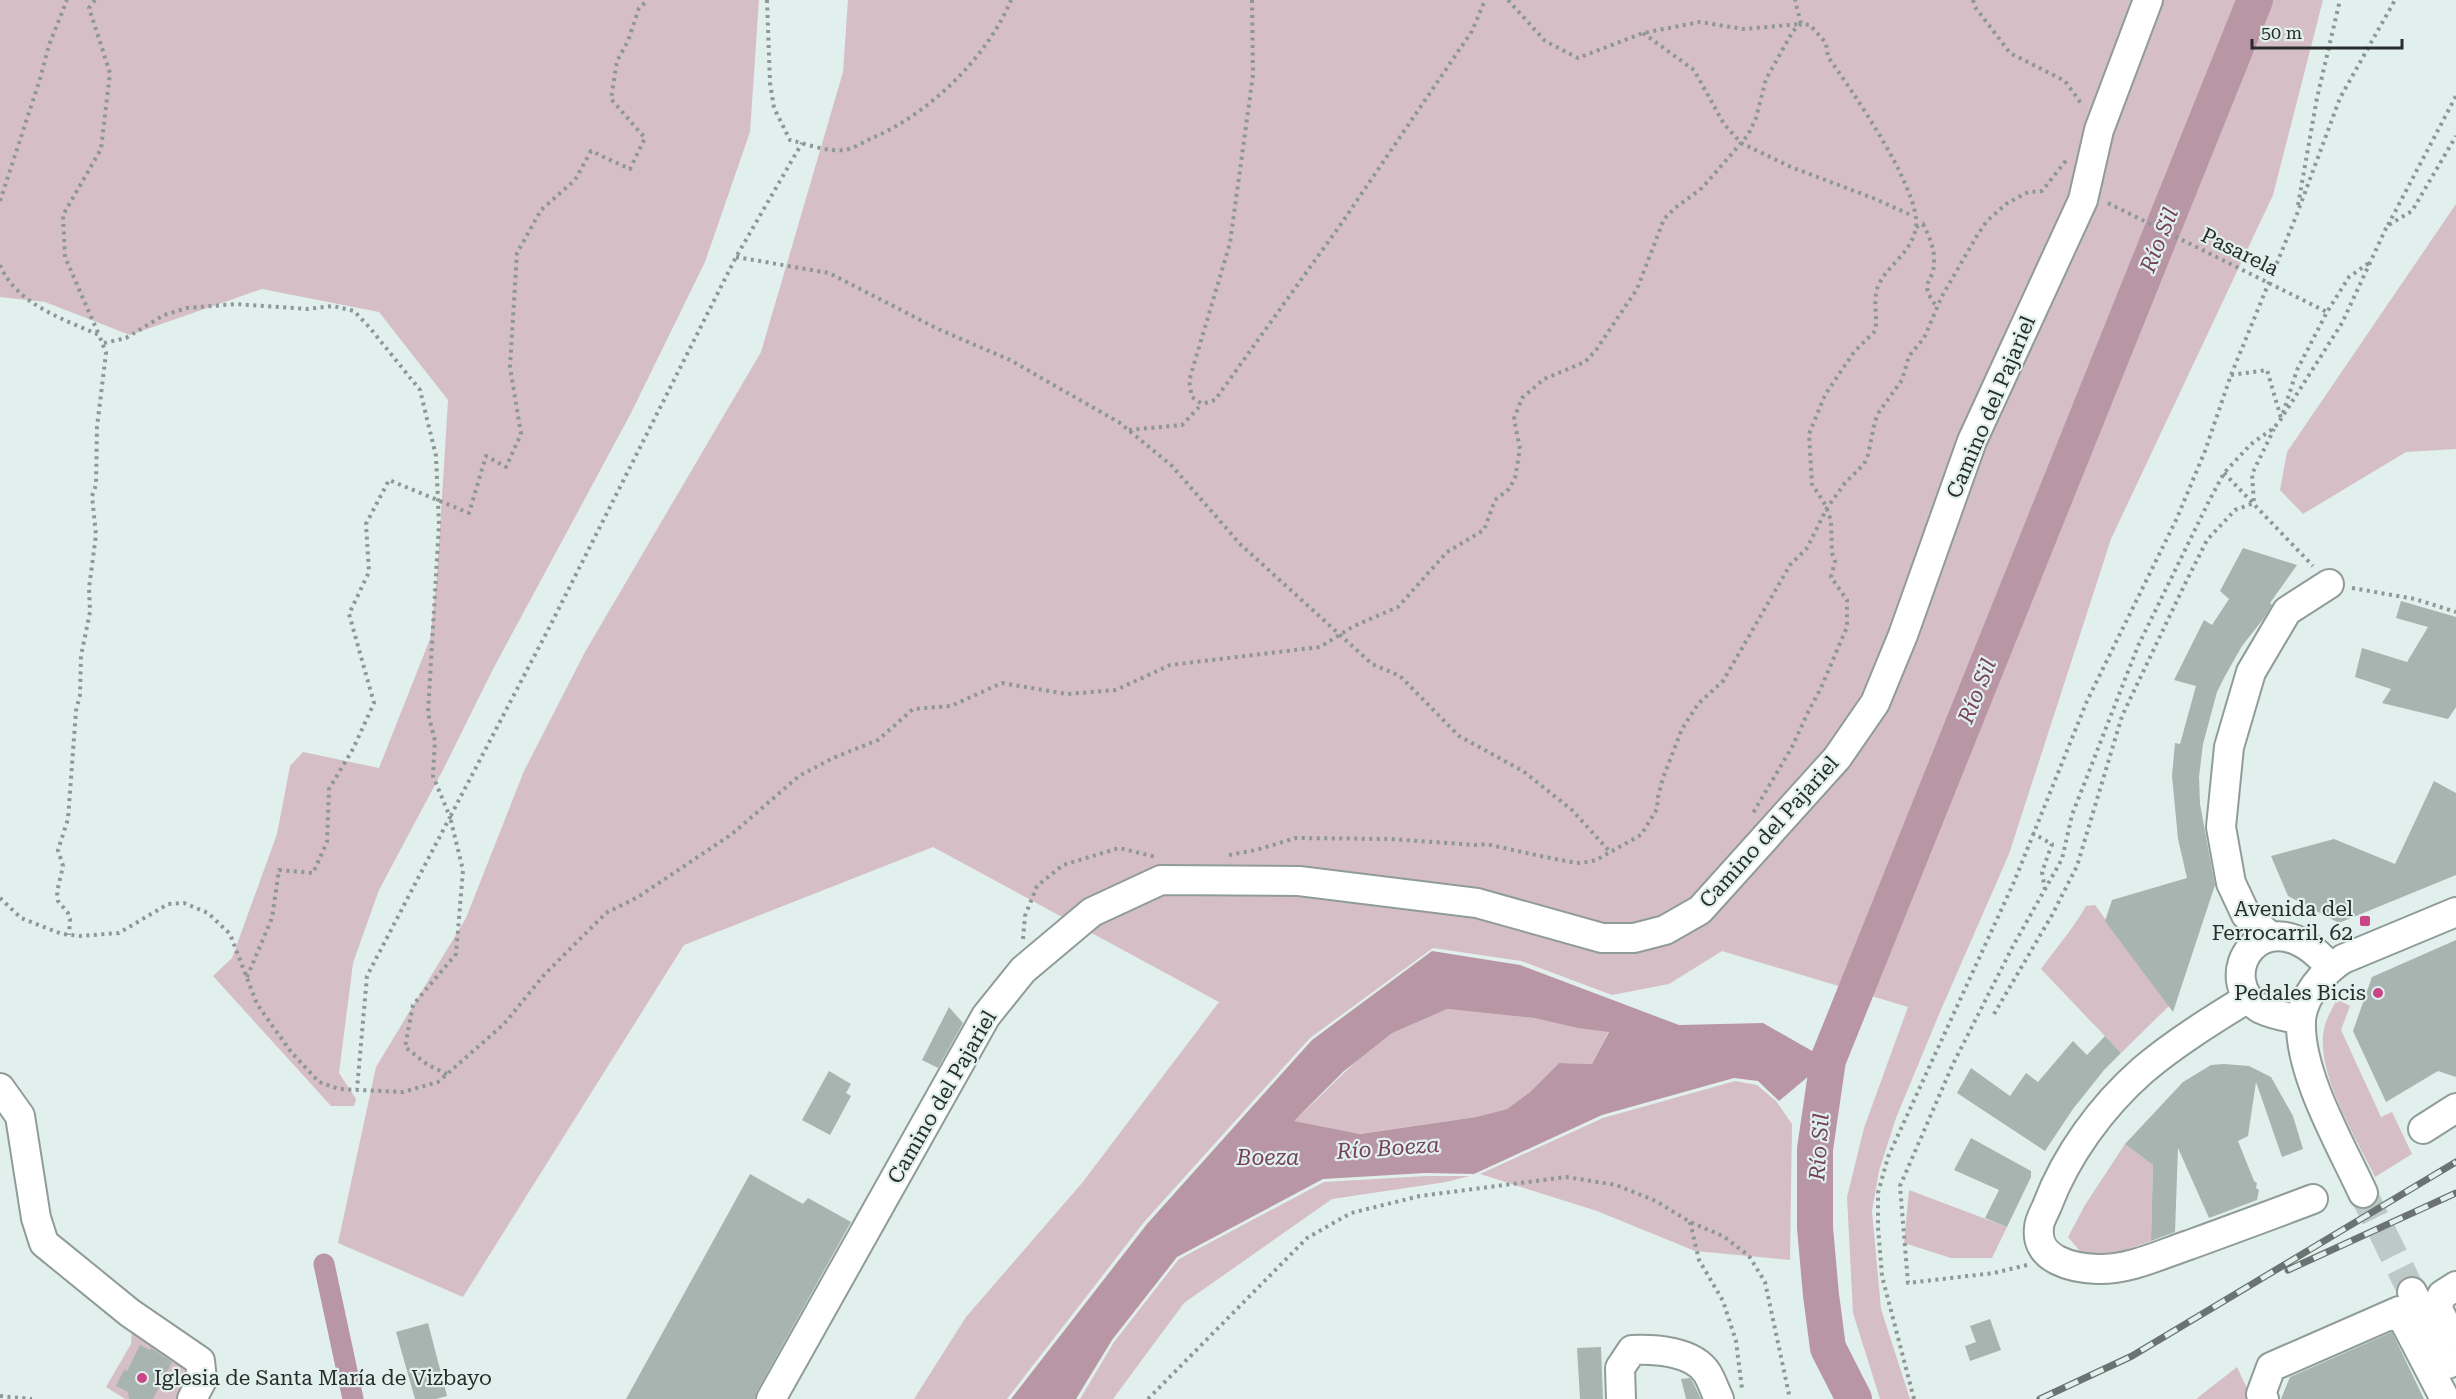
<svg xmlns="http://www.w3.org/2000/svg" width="2456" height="1399" viewBox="0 0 2456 1399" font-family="'Roboto Serif',serif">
	<rect width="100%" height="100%" fill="#e1f0ec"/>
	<!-- green -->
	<path fill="#d6bec7" d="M0 0H759L750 132 705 262 630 415 492 671 444 768 379 890 353 963 339 1073 356 1099 354 1106H331L213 976 232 958 277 834 290 766 303 752 379 768 430 639 437 577 448 400 379 312 262 289 130 335 45 302 0 297Z
		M848 0H2323L2273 195 2111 539 2009 854 1940 1012 1896 1118 1879 1171 1872 1211 1881 1309 1910 1399H1880L1853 1313 1847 1197 1864 1128 1908 1007 1722 951 1669 984 1612 995 1521 961 1433 948 1310 1038 1144 1222 1007 1399H914L966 1317 1082 1183 1219 1002 933 847 684 945 463 1297 338 1243 376 1067 466 918 524 771 585 652 761 352 843 72Z
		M2456 204V449L2406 452 2303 514 2280 490 2287 452Z
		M2095 905 2169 1006 2121 1053 2041 969C2056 948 2073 929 2086 906Z
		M2337 999 2350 1006 2341 1030 2381 1117 2392 1112 2412 1154 2375 1177C2356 1138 2315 1072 2324 1029 2326 1019 2332 1009 2337 999Z
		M1447 1009 1534 1018 1577 1028 1609 1031 1592 1064 1559 1063 1530 1092 1507 1109 1476 1117 1359 1134 1293 1121C1327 1093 1354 1058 1391 1033 1407 1023 1429 1017 1447 1009Z
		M1735 1081 1757 1085 1776 1101 1792 1124 1790 1260 1695 1251 1597 1211 1480 1174 1603 1118Z
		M2125 1144 2153 1165 2151 1241 2112 1255 2084 1256 2068 1237 2085 1205Z
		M1426 1176H1470L1446 1182 1332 1199 1184 1303 1113 1399H1080L1114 1342 1179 1259 1324 1182Z
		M1909 1190 2007 1227 1992 1258H1951L1904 1243Z
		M132 1328 195 1362 180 1399H125L106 1387 131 1344Z
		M2237 1367 2252 1399H2196Z"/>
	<!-- water -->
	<path fill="#b996a4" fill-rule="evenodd" d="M1432 951 1520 965 1679 1025 1763 1023 1828 1060 1779 1101 1758 1081 1734 1078 1602 1115 1474 1174 1425 1173 1323 1179 1177 1257 1112 1340 1076 1399H1011L1147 1224 1312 1040ZM1447 1009 1534 1018 1577 1028 1609 1032 1592 1064 1559 1063 1530 1092 1507 1109 1476 1117 1360 1134 1294 1121 1344 1071 1392 1033Z"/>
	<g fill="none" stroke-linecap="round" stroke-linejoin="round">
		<!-- canal -->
		<path stroke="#b996a4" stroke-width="21" d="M324 1264 353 1399"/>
		<!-- river -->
		<path stroke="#b996a4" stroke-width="36" d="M1854 1399 1828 1348 1821 1295 1815 1228V1149L1828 1060 2255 0"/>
	</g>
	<!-- building -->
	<path fill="#a7b4b0" d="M2243 548 2297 565 2270 603 2272 605 2264 618 2242 646 2225 676 2217 692 2203 744 2199 777 2200 804 2215 885 2173 1012 2105 921 2112 900 2187 878 2178 839 2172 776 2175 743 2180 744 2196 686 2174 680 2204 620 2212 625 2229 599 2220 591Z
		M2401 601 2456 617V707L2448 719 2382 703 2391 689 2355 677 2362 648 2407 662 2428 627 2396 618Z
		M2434 781 2456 793V875L2339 923 2288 896 2271 856 2334 839 2395 864Z
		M2456 940V1077L2438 1071 2386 1102 2353 1031 2372 977Z
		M949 1007 963 1023 938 1068 922 1060Z
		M2105 1036 2121 1053 2104 1070 2073 1109 2045 1151 1957 1093 1971 1068 2010 1096 2026 1073 2038 1082 2073 1041 2087 1055Z
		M2224 1064 2249 1066 2271 1077 2293 1116 2303 1149 2282 1157 2256 1082 2248 1136 2238 1141 2254 1181 2257 1183 2256 1188 2259 1190 2257 1200 2209 1218 2178 1148 2175 1232 2151 1241 2153 1165 2125 1144 2183 1082 2211 1065Z
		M829 1071 851 1084 846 1093 851 1096 830 1135 802 1120Z
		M1971 1138 2031 1171V1177L2007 1227 1985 1218 1999 1190 1954 1170Z
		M750 1174 803 1204 808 1198 851 1222 757 1391 755 1399H626Z
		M1990 1319 2001 1350 1970 1361 1965 1346 1976 1342 1970 1326Z
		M428 1323 447 1396 436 1399H415L396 1332Z
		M2392 1332 2424 1399H2281L2290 1377Z
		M140 1345 150 1350 151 1348 172 1362 153 1399H129L128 1392 116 1386 124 1370 127 1371Z
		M1601 1347 1603 1399H1580L1577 1348Z
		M1690 1378 1694 1384 1701 1399H1686L1681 1379Z"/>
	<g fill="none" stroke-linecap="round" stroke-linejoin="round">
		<!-- minor-tunnel -->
		<path stroke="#bcc9c6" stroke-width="28" stroke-dasharray="28 14" stroke-linecap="butt" d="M2363 1193 2412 1292"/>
		<!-- minor casing -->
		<g stroke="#8f9c98" stroke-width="32">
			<path id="minor" d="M2270 936 2246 915 2231 883 2221 827 2229 747 2251 672 2287 611 2329 584
				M2248 998C2212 1020 2175 1043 2143 1070 2102 1106 2066 1155 2047 1206 2044 1213 2039 1221 2039 1228 2035 1260 2073 1268 2097 1269 2129 1270 2159 1255 2189 1245 2230 1230 2271 1215 2313 1199
				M2301 1020C2288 1017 2273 1015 2261 1009 2210 980 2263 889 2330 967
				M0 1088 20 1116 36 1218 44 1243 130 1313 200 1361 202 1380 192 1399
				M2423 1129 2456 1108
				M2363 1193C2341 1145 2299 1074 2301 1021 2302 997 2324 971 2343 959L2456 912
				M2412 1292 2448 1364
				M2451 1335 2437 1307 2442 1295 2456 1286
				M771 1399 986 1016 1023 970 1092 912 1161 880 1299 881 1477 903 1602 938H1634L1665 930 1700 910 1837 758 1875 703 1903 635 1972 441 2083 200 2099 130 2148 0
				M1621 1399 1620 1368 1632 1350C1655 1349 1693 1351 1707 1373 1712 1381 1715 1391 1719 1399
				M2264 1399 2261 1394 2271 1367 2399 1311 2445 1399"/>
		</g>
		<!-- path -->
		<path stroke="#8d9795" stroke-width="4" stroke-dasharray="3 4.5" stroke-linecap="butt" d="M95 0 89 8 110 73 101 149 63 215 65 257 99 335
			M767 0 770 83 774 108 790 140C807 144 826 152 844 150 852 149 862 143 870 139 928 115 987 58 1011 0
			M1252 0 1253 75 1230 243 1189 381 1192 397 1202 404 1215 400 1341 224 1472 31 1485 0
			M1508 0 1545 41 1578 58 1643 33 1700 22 1743 29 1801 24 1795 0
			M1973 0 1975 7 2010 53 2065 81 2083 106
			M1643 33 1694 70 1724 124 1741 143 1791 167 1873 198 1913 216
			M0 201 40 79 49 45 67 0
			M2298 205 2317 98 2340 0
			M2388 225 2456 96
			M1916 227 1923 224C1929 236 1935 249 1934 262 1934 284 1917 281 1937 307
			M736 257 829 273 938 329 1010 360 1120 423 1172 466 1240 544 1372 664 1400 676 1459 736 1523 771 1572 810 1611 853
			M0 265C16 304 63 319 99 335L106 353 97 427 96 485 92 496 96 535 89 588 90 612 81 656 80 695 76 711 68 819 58 850 63 866 57 892 58 901 68 913 70 919 69 935
			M104 343 126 338 164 315 187 308 236 304 307 309 333 306 354 311 370 328 420 390 436 456 439 524 428 713 435 741 433 776 450 817 367 976 357 1089
			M2231 375 2267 370 2281 418
			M2283 413 2297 370 2327 312 2349 277 2369 263
			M1129 430 1182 425 1202 404
			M2224 473 2313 566
			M2352 588 2415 599 2456 612
			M2032 833 2052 844 2042 872 2045 890
			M1229 855 1256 850 1296 838 1391 839 1475 845 1486 844 1540 856 1576 863 1588 862 1596 860 1641 835 1657 809 1658 797 1663 778 1682 729 1698 704 1723 681 1790 565 1807 548 1827 508 1845 483 1864 464 1868 455 1875 421 1879 412 1902 380 1909 356 1924 338 1942 296 1978 234 1987 221 2006 204 2028 192 2042 191 2068 158
			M0 898 21 918 62 934 80 936 119 933 168 904 184 903 208 913 230 934 257 1004 291 1052 319 1082 339 1089 403 1092 438 1082 504 1024 544 975 606 913 638 897 732 834 799 776 833 758 878 740 913 709 951 706 1002 683 1067 694 1116 690 1170 665 1320 647 1354 626 1398 607 1447 552 1484 530 1495 500 1509 489 1515 478 1520 449 1514 419 1522 398 1544 379 1585 362 1596 350 1637 289 1664 219 1675 208 1702 188 1748 135 1756 118 1766 79 1793 31 1801 24 1810 25 1826 43 1828 57C1851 89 1921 190 1916 227 1912 254 1884 267 1877 289 1873 303 1878 317 1875 331L1854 352 1825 395 1809 434 1812 484 1826 506 1831 521 1832 553 1835 561 1831 577 1847 600V627L1820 690 1809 710 1792 747 1753 813
			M1023 939 1025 916 1037 886 1063 865 1119 848 1156 857
			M247 977 272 918 279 870 313 873 327 842 329 789 353 749 374 703 349 614 369 572 366 524 389 480 469 513 486 456 506 467 521 434 510 367 517 253 541 210 575 180 591 151 630 169 645 138 611 99 617 61 628 41 639 8 648 0
			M1994 1014 2052 915 2077 866 2122 716 2184 586 2207 540 2235 510 2254 503 2252 474 2274 429
			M447 1074 428 1065 405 1047 413 1005 456 954 463 870 450 817 549 628 736 257 802 143
			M1690 1222 1699 1260 1723 1301 1736 1341 1742 1389
			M2027 1265 1994 1273 1908 1283 1900 1186 1953 1064 2013 946 2062 859 2072 815 2138 646 2209 501 2224 473 2251 444 2274 428 2281 419 2342 323 2387 226 2412 211 2456 136
			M0 1396 32 1399
			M1148 1399 1307 1238 1351 1213 1420 1196 1566 1177 1616 1185 1656 1201 1690 1222 1723 1236 1749 1256 1765 1282 1790 1399
			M1914 1399 1882 1276 1878 1227V1193L1888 1157 2014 882 2087 701 2177 518 2205 451 2231 375 2297 214 2340 98 2395 0"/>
		<!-- minor -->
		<use href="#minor" stroke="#fff" stroke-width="28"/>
		<!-- rail casing -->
		<g stroke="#6a7371" stroke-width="7">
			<path id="rail" d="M2288 1270 2456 1193
				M2040 1399 2132 1356 2456 1162"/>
		</g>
		<!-- rail -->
		<use href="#rail" stroke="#e1f0ec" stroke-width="4.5" stroke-dasharray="14" stroke-linecap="butt"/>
		<!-- path-bridge -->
		<path stroke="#8d9795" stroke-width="4" stroke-dasharray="3 4.5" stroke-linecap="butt" d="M2108 203 2327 312"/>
	</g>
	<!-- markers -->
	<g fill="#ca4588" stroke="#e1f0ec" stroke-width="2">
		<rect x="2359" y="915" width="12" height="12" rx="3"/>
		<circle cx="2378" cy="993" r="6"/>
		<circle cx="142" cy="1378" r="6"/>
	</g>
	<g text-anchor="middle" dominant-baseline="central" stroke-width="4.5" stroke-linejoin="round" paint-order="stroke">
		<!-- street labels -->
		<g font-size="21" fill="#282d2c" stroke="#e1f0ec">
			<text transform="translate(2240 252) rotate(26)">Pasarela</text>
			<text transform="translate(1991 407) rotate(-67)">Camino del Pajariel</text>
			<text transform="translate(1769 832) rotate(-48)">Camino del Pajariel</text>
			<text transform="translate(942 1097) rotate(-60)">Camino del Pajariel</text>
		</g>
		<!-- poi labels -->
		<g font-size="21" fill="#282d2c" stroke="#e1f0ec" text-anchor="end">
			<text x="2353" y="909">Avenida del<tspan x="2353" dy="24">Ferrocarril, 62</tspan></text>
			<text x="2366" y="993">Pedales Bicis</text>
			<text x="154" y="1378" text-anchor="start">Iglesia de Santa María de Vizbayo</text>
		</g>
		<!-- water labels -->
		<g font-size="22" font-style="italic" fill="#764259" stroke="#e1f0ec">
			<text transform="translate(2159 240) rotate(-68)">Río Sil</text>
			<text transform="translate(1977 691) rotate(-68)">Río Sil</text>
			<text transform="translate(1819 1147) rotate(-86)">Río Sil</text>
			<text transform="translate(1388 1148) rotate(-4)">Río Boeza</text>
			<text x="1268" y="1157">Boeza</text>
		</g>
	</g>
	<!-- scale -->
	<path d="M2252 39v9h150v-9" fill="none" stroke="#282d2c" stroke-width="3"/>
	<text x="2261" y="39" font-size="18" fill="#282d2c" stroke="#e1f0ec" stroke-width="4.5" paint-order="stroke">50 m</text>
</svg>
